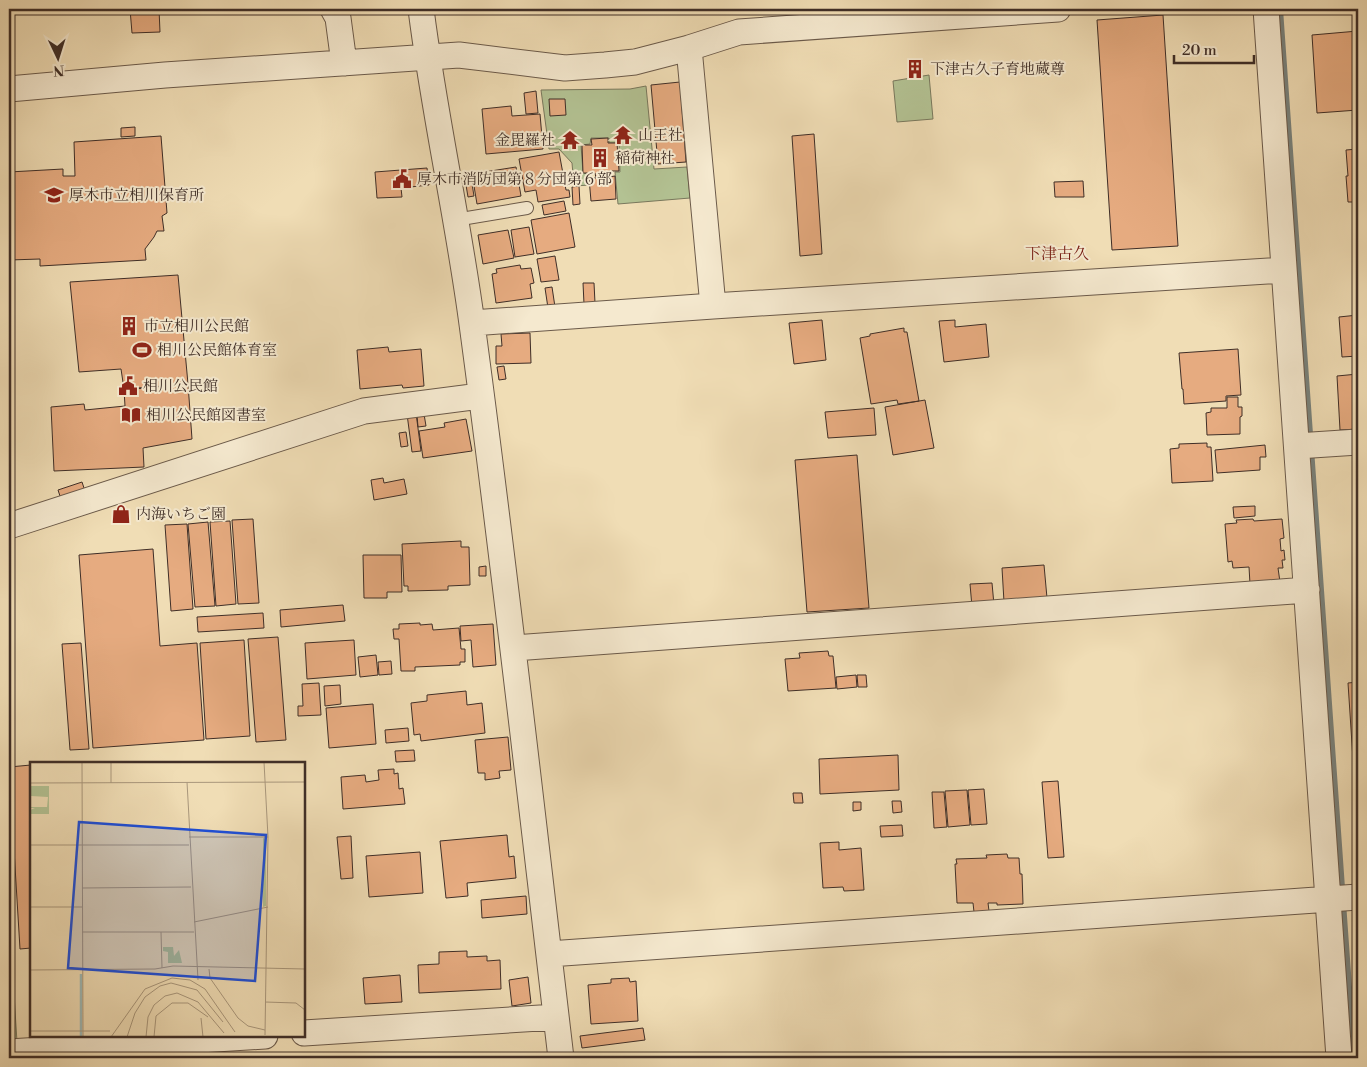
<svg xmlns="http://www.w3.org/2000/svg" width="1367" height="1067" viewBox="0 0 1367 1067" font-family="'Libre Bodoni','Noto Serif JP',serif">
	<rect width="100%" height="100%" fill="#f0ddb5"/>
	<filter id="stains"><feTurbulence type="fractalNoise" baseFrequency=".004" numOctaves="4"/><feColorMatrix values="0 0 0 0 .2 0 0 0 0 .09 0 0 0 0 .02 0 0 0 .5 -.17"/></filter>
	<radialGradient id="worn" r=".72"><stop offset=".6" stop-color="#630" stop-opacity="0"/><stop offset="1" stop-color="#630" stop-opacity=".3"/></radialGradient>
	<!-- green -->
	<path fill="#b3c293" stroke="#79785d" d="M929 75 933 119 897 122 893 81Z
		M646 86 654 169 687 167 690 198 618 204 615 172H620L619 143H609V138H591L590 144 581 145 583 173 589 174 590 185 574 186 572 163 559 149H549L541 90 630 89Z
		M9 913 17 1042 9 1043Z"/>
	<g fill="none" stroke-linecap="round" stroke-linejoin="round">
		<!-- stream -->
		<path stroke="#78827d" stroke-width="8" d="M1279 9 1353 1058"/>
	</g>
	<!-- building -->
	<path fill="#e6ab80" stroke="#3f2e27" d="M130 9H159L160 32 132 33Z
		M1163 15 1178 246 1112 250 1097 20Z
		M1358 31V110L1317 113 1312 35Z
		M921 64 922 73 910 74 909 65Z
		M680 82 686 162 658 164 651 85Z
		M536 91 538 113 526 114 524 93Z
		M549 99H565L566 115 550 116Z
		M511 106 512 116 540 114 543 149 486 154 482 109Z
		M135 127V136L121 137V128Z
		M814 134 822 254 800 256 792 136Z
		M161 136 167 213 162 216 164 231H157L154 237 145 249 146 260 40 266V259L9 260V172L63 169V176H75L74 142Z
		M608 138V143H617L619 171H609V177L615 176 616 199 591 201 589 178H596L595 173H583L582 145H592L591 139Z
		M1358 149V202H1348L1346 176H1348L1346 150Z
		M559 152 566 190H569L570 197 538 202 536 190 525 192 519 159Z
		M516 167 521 196 477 204 472 174Z
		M427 168 429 185 401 188 402 197 377 198 375 172Z
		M1083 181 1084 197H1055L1054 182Z
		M472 184 474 196 468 197 466 185Z
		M579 186 580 204 573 205 572 187Z
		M564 201 566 211 544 215 542 205Z
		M569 213 575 247 537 254 531 220Z
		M529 227 534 254 515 257 511 230Z
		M508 230 514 258 483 264 478 235Z
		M555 256 559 280 541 282 537 259Z
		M520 265 521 269 531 268 534 283 530 284 532 298 496 303 492 274 497 273 496 269Z
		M178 275 188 384 124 389 121 369 79 372 70 282Z
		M583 283H594L595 303 584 304Z
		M552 287 555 307 548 308 545 288Z
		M1358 315V356L1342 357 1339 317Z
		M822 320 826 360 794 364 789 323Z
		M955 320V327L986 324 989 357 944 362 939 321Z
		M904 328V332H907L919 401 898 404 897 400 871 404 860 338 870 336V334Z
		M530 333 531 363 496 364V346H502L501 334Z
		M388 347 389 352 421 349 424 386 403 388 402 385 360 389 357 350Z
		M1238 349 1241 395 1226 396V401L1184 404 1183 389H1182L1179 353Z
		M504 366 506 379 499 380 497 367Z
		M1358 374V429L1340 430 1337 376Z
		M188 384 192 439 143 448 144 467 54 471 51 407 84 404 85 410 125 406 124 390Z
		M1227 397H1238V407H1242V416L1240 417V434L1207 435 1206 413 1211 412V408H1227Z
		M925 400 934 448 893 455 885 407Z
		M874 408 876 435 828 438 825 412Z
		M416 413 421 451 412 452 407 414Z
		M424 414 426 426 418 427 417 415Z
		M466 419 472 451 423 458 419 431 445 427 444 423Z
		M406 432 408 446 401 447 399 433Z
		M1207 443V447H1211L1213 481 1172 483 1170 449 1179 448V444Z
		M1265 445 1266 457H1260V470L1217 473 1215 450Z
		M857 455 869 608 807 612 795 460Z
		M383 478 384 483 404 479 407 494 374 500 371 480Z
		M82 482 85 491 61 499 58 490Z
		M1255 506V516L1234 518 1233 507Z
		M253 519 259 603 238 604 232 520Z
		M1253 519 1254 521 1282 519 1284 538 1280 539 1281 551 1284 550 1285 560H1282L1283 568H1278L1280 582 1250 584 1249 567 1233 568 1232 561 1228 562 1225 524 1237 523 1236 520Z
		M230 521 236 604 216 606 210 522Z
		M208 522 215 606 195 607 188 524Z
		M187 524 193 609 171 611 165 525Z
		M461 541V547H469L470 585 448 586V590L408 591V586H404L402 544Z
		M153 549 160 646 197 643 204 740 93 748 79 555Z
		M363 555H401L402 592H387V598H364Z
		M1044 565 1047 598 1004 602 1002 568Z
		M486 566V576H479V567Z
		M992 583 994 605 972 607 970 584Z
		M343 605 345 621 281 627 280 610Z
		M263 613 264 628 198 632 197 617Z
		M420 623V625L432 624 433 630 459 628 461 649H465V662H460V665L415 667V671H401L399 639H394L393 629H399V624Z
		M493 624 496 665 473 667 471 640 461 641 460 626Z
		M278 637 286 740 256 742 248 639Z
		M244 640 250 736 206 739 200 643Z
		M354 640 356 675 307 679 305 643Z
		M81 643 89 749 70 750 62 644Z
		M828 651 829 656H833L836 688 788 691 785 659 800 658 799 653Z
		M376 655 378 675 360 677 358 657Z
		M391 661 392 674 379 675 378 662Z
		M856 675 857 687 837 689 836 677Z
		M857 675H866L867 687H858Z
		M1358 682V836L1348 683Z
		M319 683 321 715 298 716V706H303L302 684Z
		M340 685 341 704 325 706 324 686Z
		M466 691 467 705 482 703 485 733 421 741 420 734 414 735 411 703 427 701V695Z
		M373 704 376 744 329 748 326 708Z
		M408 728 409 741 386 743 385 730Z
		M508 737 511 770 499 771 500 778 485 780V773H478L475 740Z
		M414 750 415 761 396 762 395 751Z
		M898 755 899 790 820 794 819 759Z
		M31 765V948L20 949 9 767Z
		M394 769V774L398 773 399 789 403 788 405 804 343 809 341 777 365 775 366 782 379 780 378 770Z
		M1058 781 1064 857 1048 858 1042 782Z
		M984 789 987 824 971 825 968 790Z
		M967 790 970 825 948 827 945 791Z
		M932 792H944L947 827 934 828Z
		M793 793H802L803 803H794Z
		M892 801H901L902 812 893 813Z
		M853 802H861V810L853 811Z
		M902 825 903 836 881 837 880 826Z
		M507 835 509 857 514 856 516 878 467 883 468 896 446 898 440 841Z
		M351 836 353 878 341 879 337 837Z
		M839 842V850L861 848 864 890 844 891 843 887 823 888 820 843Z
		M420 852 423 893 369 897 366 856Z
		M1007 854 1008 858H1019L1020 874H1022L1023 904 997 905V903H988L989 911 974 912 973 903H957L955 864H957L956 859 987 858 986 855Z
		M526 896 527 914 482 918 481 900Z
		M467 951V957L487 956V961L500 960 501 989 419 993 418 965 439 964V952Z
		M400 975 402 1002 365 1004 363 978Z
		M528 977 531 1003 512 1006 509 980Z
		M629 978 630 982 636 981 638 1021 591 1024 588 985 611 983V979Z
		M643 1028 645 1040 582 1048 580 1036Z"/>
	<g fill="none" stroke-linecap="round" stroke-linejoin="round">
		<!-- lane casing -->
		<g stroke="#6b5a4a" stroke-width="14">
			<path id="lane" d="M455 220 527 208"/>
		</g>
		<!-- street casing -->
		<g stroke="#6b5a4a" stroke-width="27">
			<path id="street" d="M333 9 338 18 344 63
				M421 9C434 114 458 218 472 324 505 568 532 813 561 1058
				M1266 9 1339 1058
				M689 48 713 306
				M9 89 165 75 459 55 565 68 605 65 635 62 689 48 739 32 1058 9
				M472 323 713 306 1284 270
				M1297 446 1358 442
				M9 526 364 411 480 396
				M514 648 1307 590
				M549 954 1358 897
				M304 1033 556 1017
				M9 1052 265 1036"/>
		</g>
		<!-- lane -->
		<use href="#lane" stroke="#f5e9cf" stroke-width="12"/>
		<!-- street -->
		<use href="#street" stroke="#f5e9cf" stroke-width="25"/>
	</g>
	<!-- icons -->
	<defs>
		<g id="building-bare" transform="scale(1.5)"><path d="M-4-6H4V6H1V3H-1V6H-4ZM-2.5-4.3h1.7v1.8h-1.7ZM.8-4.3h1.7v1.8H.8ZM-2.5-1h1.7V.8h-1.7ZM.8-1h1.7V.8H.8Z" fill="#8f2418" stroke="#f5e9cf" stroke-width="2.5" paint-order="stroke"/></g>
		<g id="temple-bare" transform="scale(1.5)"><path d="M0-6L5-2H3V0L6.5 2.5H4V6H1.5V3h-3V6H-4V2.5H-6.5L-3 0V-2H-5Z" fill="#8f2418" stroke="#f5e9cf" stroke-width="2.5" paint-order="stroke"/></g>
		<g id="civic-bare" transform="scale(1.5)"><path d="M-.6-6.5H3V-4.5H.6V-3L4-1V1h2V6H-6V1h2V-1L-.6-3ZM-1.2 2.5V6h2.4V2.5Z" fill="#8f2418" stroke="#f5e9cf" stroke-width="2.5" paint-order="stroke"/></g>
		<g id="school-bare" transform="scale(1.5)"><path d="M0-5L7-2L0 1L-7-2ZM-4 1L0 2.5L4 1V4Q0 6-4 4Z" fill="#8f2418" stroke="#f5e9cf" stroke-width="2.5" paint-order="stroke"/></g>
		<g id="stadium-bare" transform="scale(1.5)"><path d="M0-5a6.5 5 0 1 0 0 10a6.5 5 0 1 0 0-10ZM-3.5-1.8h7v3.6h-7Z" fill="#8f2418" stroke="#f5e9cf" stroke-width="2.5" paint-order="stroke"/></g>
		<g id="library-bare" transform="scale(1.5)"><path d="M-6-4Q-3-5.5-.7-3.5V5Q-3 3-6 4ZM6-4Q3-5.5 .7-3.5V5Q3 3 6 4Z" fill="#8f2418" stroke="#f5e9cf" stroke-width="2.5" paint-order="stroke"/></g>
		<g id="shop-bare" transform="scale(1.5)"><path d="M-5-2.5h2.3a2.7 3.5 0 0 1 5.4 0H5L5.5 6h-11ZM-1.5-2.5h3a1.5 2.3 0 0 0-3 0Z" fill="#8f2418" stroke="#f5e9cf" stroke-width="2.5" paint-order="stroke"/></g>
	</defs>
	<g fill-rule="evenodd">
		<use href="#building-bare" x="915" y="69"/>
		<use href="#temple-bare" x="623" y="135"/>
		<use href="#temple-bare" x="570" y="140"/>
		<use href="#building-bare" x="600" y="158"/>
		<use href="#civic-bare" x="402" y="179"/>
		<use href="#school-bare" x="54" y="195"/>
		<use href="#building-bare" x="129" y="326"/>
		<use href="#stadium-bare" x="142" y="350"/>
		<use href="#civic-bare" x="128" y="386"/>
		<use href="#library-bare" x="131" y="415"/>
		<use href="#shop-bare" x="121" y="514"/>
	</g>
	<g text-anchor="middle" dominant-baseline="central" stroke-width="4" stroke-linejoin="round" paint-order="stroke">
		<!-- poi labels -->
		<g font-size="15" fill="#3f2e27" stroke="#f5e9cf" text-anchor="start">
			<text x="930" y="69">下津古久子育地蔵尊</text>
			<text x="638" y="135">山王社</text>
			<text x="555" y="140" text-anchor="end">金毘羅社</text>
			<text x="615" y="158">稲荷神社</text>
			<text x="417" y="179">厚木市消防団第８分団第６部</text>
			<text x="69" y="195">厚木市立相川保育所</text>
			<text x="144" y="326">市立相川公民館</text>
			<text x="157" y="350">相川公民館体育室</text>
			<text x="143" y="386">相川公民館</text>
			<text x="146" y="415">相川公民館図書室</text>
			<text x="136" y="514">内海いちご園</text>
		</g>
		<!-- neighbourhood labels -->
		<g font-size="16" fill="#7a1f14" stroke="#f5e9cf">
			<text x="1057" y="254">下津古久</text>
		</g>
	</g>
	<!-- overview -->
	<g transform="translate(30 762)">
		<rect width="275" height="275" fill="#f0ddb5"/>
		<path d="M0 24H19V52H0V82V48L5 46H0V42L1 45H17L18 35 1 34 0 38ZM233 76 236 77V144L233 145ZM133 185H143L144 194 149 188 152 201H138V190L133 189Z" fill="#b3c293"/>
		<path fill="none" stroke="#9ebab7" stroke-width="2.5" d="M51 212V275"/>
		<path fill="none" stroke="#a9977c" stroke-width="1" d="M52 0 53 275M81 0V21M234 0 238 75 235 273M157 20 168 218M0 21 275 20M159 75H238M0 83H159M52 126 161 125M0 145H52M164 160 238 145M52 170H164M131 170 132 206M179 207 180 216 208 256 218 264 235 268M0 208 125 207 143 204 275 207M235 240 266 241 275 248M171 256 173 275M0 269H80M81 275 115 227 142 216 160 218 175 227 205 270M97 275 105 251 115 235 130 224 141 221 167 228 193 260M116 275 118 255 124 243 135 234 147 231 168 240 194 271M124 275 126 254 142 241H158L178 255"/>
		<path fill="#1d4ed8" fill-opacity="0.15" stroke="#1d4ed8" stroke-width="2.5" d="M49 60 236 73 225 219 38 206Z"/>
		<rect width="275" height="275" fill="none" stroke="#3f2e27" stroke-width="2.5"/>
	</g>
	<!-- margin -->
	<rect width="1367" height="1067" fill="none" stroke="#f0ddb5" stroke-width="30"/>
	<rect x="10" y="10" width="1347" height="1047" fill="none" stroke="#3f2e27" stroke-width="2.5"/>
	<rect x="15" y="15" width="1337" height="1037" fill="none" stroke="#3f2e27"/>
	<!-- north arrow -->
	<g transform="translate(58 58) rotate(176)" stroke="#f5e9cf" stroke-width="4" paint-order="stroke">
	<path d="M0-4L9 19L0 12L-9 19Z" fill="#3f2e27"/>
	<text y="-8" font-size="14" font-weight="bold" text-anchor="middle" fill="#3f2e27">N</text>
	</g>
	<!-- scale -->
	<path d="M1174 55v8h80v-8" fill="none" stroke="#3f2e27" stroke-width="2.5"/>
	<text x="1182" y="55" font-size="15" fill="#3f2e27" stroke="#f5e9cf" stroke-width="4" paint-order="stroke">20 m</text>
	<rect width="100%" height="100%" filter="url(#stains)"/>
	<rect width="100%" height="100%" fill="url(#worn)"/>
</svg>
